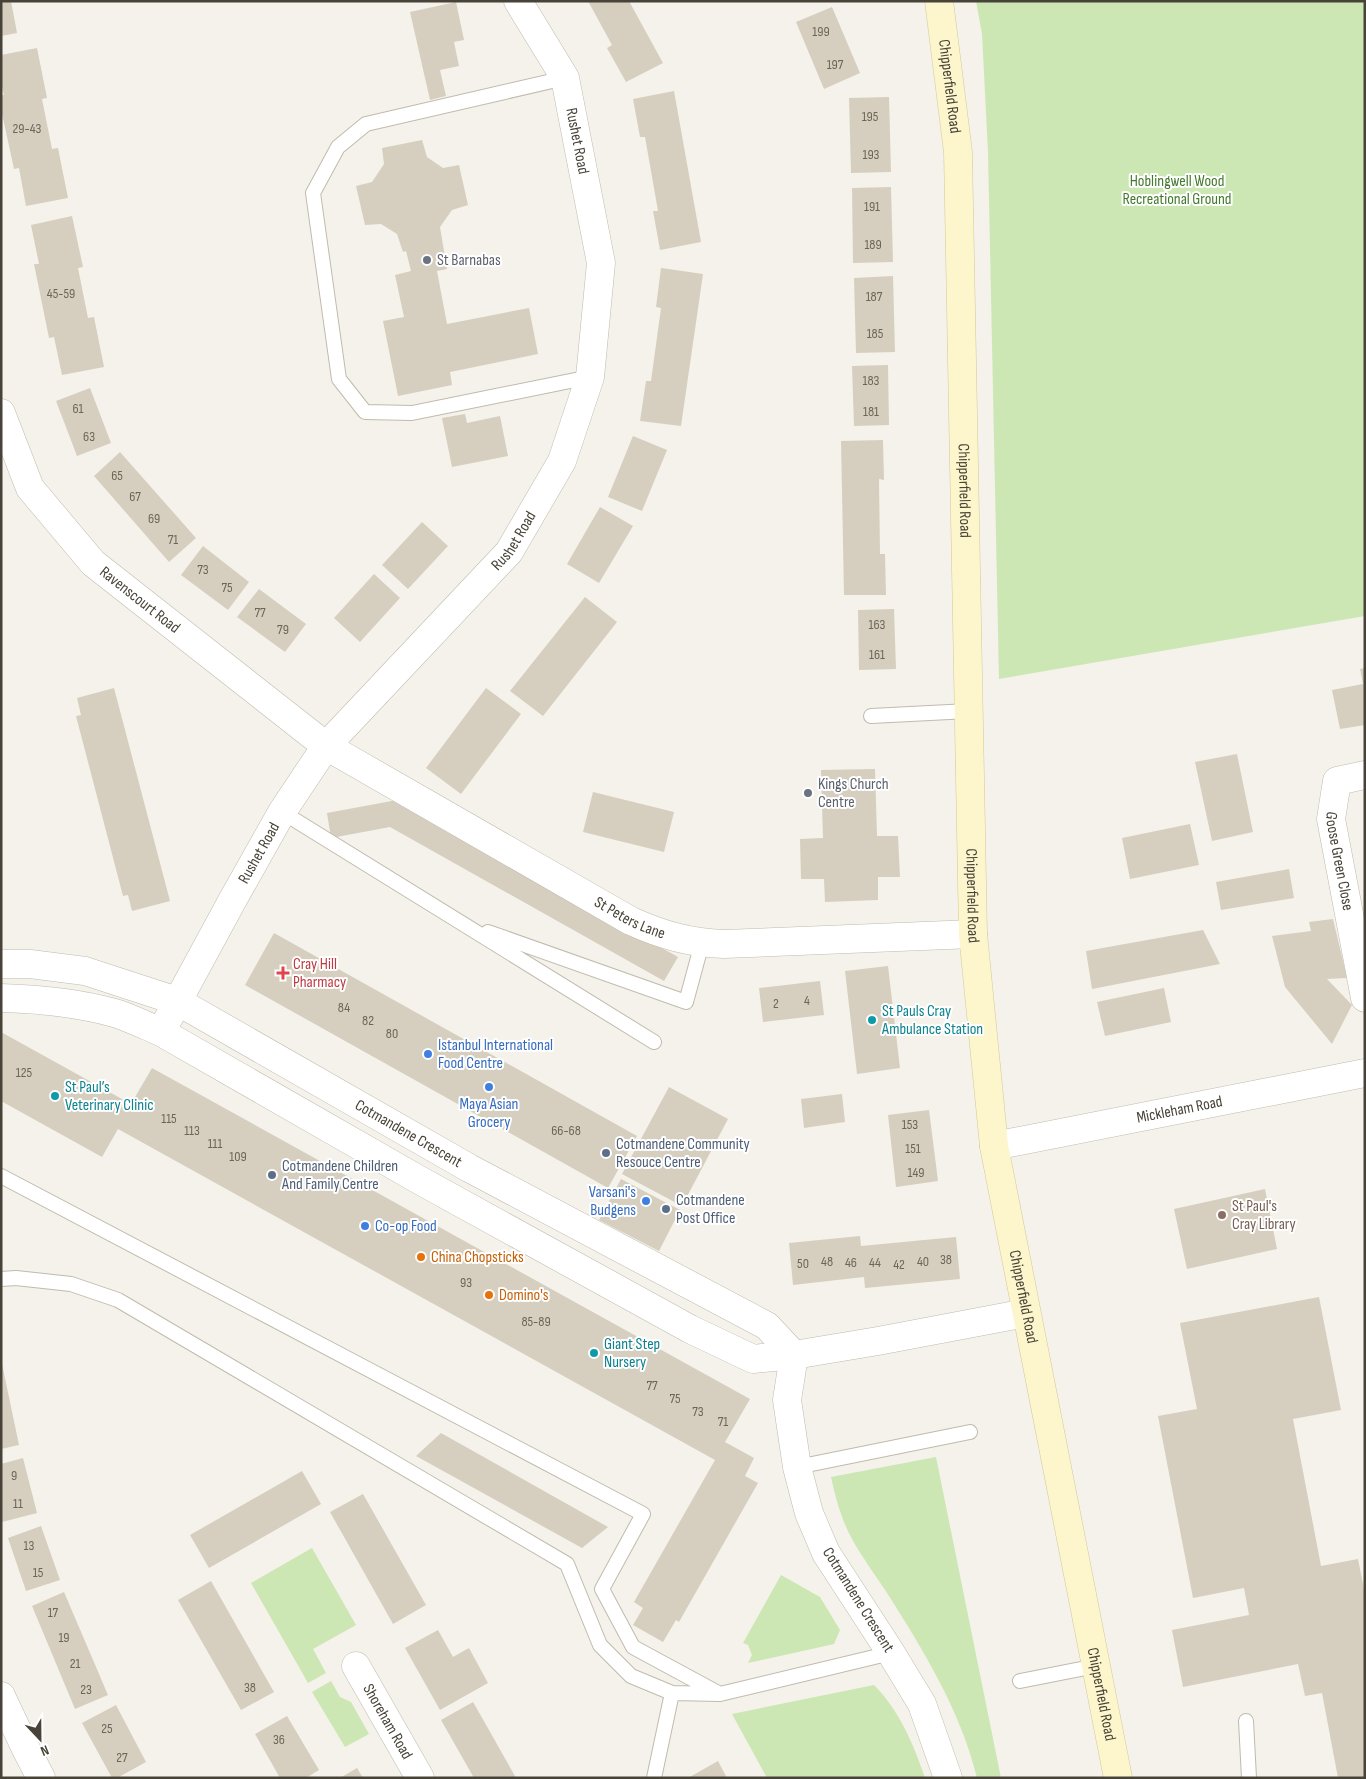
<svg xmlns="http://www.w3.org/2000/svg" width="1366" height="1779" viewBox="0 0 1366 1779" font-family="'Sofia Sans Condensed',sans-serif">
	<rect width="100%" height="100%" fill="#f4f2ea"/>
	<!-- green -->
	<path fill="#cce7b4" d="M976 1H1365V616L999 679 988 152 982 34Z
		M936 1457 1001 1778H977C961 1712 925 1653 889 1596 877 1577 863 1559 852 1539 841 1519 836 1499 831 1477Z
		M312 1548 356 1625 313 1649 326 1673 308 1683 251 1583Z
		M781 1575 820 1597 840 1630 834 1644 748 1663 752 1655 748 1645 743 1643Z
		M331 1681 340 1697 351 1702 369 1734 345 1747 312 1692Z
		M874 1685C899 1710 914 1745 925 1778H767L732 1714Z"/>
	<!-- building -->
	<path fill="#d6cfbf" d="M1 1H11L17 33 1 36Z
		M588 1H629L663 63 626 82 607 48 612 45Z
		M456 2 464 40 454 42 459 66 440 70 446 96 430 100 410 12Z
		M832 7 860 73 824 89 796 22Z
		M37 48 47 98 42 99 52 149 58 148 68 198 26 206 19 168 14 169 1 109V95H4L1 83V55Z
		M674 91 701 242 660 250 653 211H658L645 137H640L633 99Z
		M889 97 891 172 851 173 849 98Z
		M422 140 427 157 443 168 459 165 468 205 452 210 440 227 447 269 437 271 447 324 529 308 538 354 450 372 452 385 398 396 383 321 404 317 395 275 411 271 406 251 403 252 397 234 381 224 365 225 356 186 372 182 384 164 382 148Z
		M891 187 893 262 853 263 852 188Z
		M72 216 83 267 78 268 88 318 94 317 104 367 62 375 54 337 49 338 34 264H39L31 225Z
		M661 268 703 274 681 426 640 421 646 381H651L661 308 656 307Z
		M893 276 895 352 856 353 854 278Z
		M888 365 889 425 854 426 852 366Z
		M90 388 111 443 77 456 56 401Z
		M465 414 467 423 500 416 508 456 452 467 442 418Z
		M633 436 667 450 642 511 608 497Z
		M883 440 884 480 879 479 880 554H885L886 595H844L841 441Z
		M120 452 196 538 169 562 94 476Z
		M600 507 633 526 599 583 567 564Z
		M422 522 448 546 408 589 382 565Z
		M203 546 249 582 228 610 181 575Z
		M374 574 400 598 360 642 334 618Z
		M259 589 306 624 285 652 237 617Z
		M585 597 617 622 543 716 510 691Z
		M894 609 896 669 859 670 858 610Z
		M1365 668V725L1340 729 1332 690 1363 684 1360 669Z
		M114 688 170 901 132 911 128 895 123 896 76 716 81 715 77 698Z
		M486 688 521 714 461 794 426 768Z
		M1237 754 1253 832 1212 841 1195 762Z
		M875 769 877 836H898L900 877H878V900L825 902 824 879H801L800 839 823 838 821 770Z
		M593 792 674 812 664 852 583 832Z
		M397 800 678 957 664 981 390 827 331 838 327 813Z
		M1190 824 1199 865 1130 879 1122 838Z
		M1289 869 1294 898 1221 910 1216 882Z
		M1333 919 1347 978 1327 979 1352 1005 1332 1044 1285 987 1272 936 1311 931 1309 922Z
		M1203 930 1220 964 1092 989 1086 951Z
		M274 933 637 1136 608 1188 245 985Z
		M888 966 900 1068 857 1074 845 971Z
		M820 981 824 1015 763 1022 759 988Z
		M1164 988 1171 1022 1105 1036 1097 1002Z
		M1 1032 131 1104 152 1068 750 1399 725 1442 754 1458 745 1476 758 1483 679 1622 676 1620 663 1642 633 1625 643 1608 634 1602 715 1460 118 1129 102 1157 1 1101Z
		M669 1087 728 1119 682 1206 622 1174Z
		M842 1094 845 1122 804 1128 801 1099Z
		M929 1110 938 1181 896 1187 888 1115Z
		M621 1179 680 1210 659 1251 599 1220Z
		M1265 1189 1277 1249 1187 1269 1174 1209Z
		M860 1236 861 1246 956 1237 960 1279 865 1288 864 1277 793 1285 789 1243Z
		M1319 1297 1341 1410 1293 1419 1321 1566 1358 1559 1365 1594V1778H1338L1322 1693 1305 1696 1298 1664 1183 1687 1172 1630 1249 1615 1244 1588 1193 1598 1158 1416 1197 1409 1180 1323Z
		M1 1359 19 1445 1 1449Z
		M441 1433 608 1527 582 1548 416 1456Z
		M23 1458 37 1513 2 1522 1 1464Z
		M302 1471 321 1504 209 1568 190 1535Z
		M363 1494 426 1605 393 1624 330 1512Z
		M41 1526 60 1580 26 1591 8 1538Z
		M211 1581 274 1692 241 1710 178 1600Z
		M64 1592 108 1695 75 1709 32 1606Z
		M438 1630 453 1657 469 1648 488 1683 440 1710 405 1648Z
		M473 1702 489 1730 516 1778H474L441 1720Z
		M116 1705 146 1762 117 1778H112L82 1723Z
		M287 1716 319 1770 306 1778H280L255 1734Z
		M718 1761 727 1778H688Z
		M357 1768 363 1778H340Z"/>
	<g fill="none" stroke-linecap="round" stroke-linejoin="round">
		<!-- lane casing -->
		<g stroke="#c0bbac" stroke-width="16">
			<path id="lane" d="M565 78 366 124 338 147 313 193 339 379 365 412 412 413 590 377
				M871 716 969 711
				M282 812 654 1042
				M488 932 686 1002 702 943
				M1 1176 643 1514 602 1589 633 1647 718 1693
				M1 1279 16 1278 71 1284 118 1300 567 1564 600 1645 631 1676 672 1693 720 1694 891 1653
				M797 1467 970 1432
				M1020 1681 1096 1666
				M1246 1721 1249 1778
				M654 1778 672 1693"/>
		</g>
		<!-- street casing -->
		<g stroke="#c0bbac" stroke-width="29">
			<g id="street">
				<path id="s1" d="M1 413 30 488 93 563 326 746 631 921C662 935 690 943 724 944L973 934"/>
				<path id="s2" d="M1365 775 1337 781 1331 819 1365 998"/>
				<path id="s3" d="M1 964H30L85 971 177 1001 469 1168 767 1326 794 1355"/>
				<path d="M1 998C40 999 80 1003 118 1014 132 1019 147 1026 161 1032L421 1181 690 1329 753 1359 794 1355"/>
				<path id="s4" d="M161 1032 232 901 282 812 326 746 509 552 562 461 590 377 601 263 565 78 518 1"/>
				<path id="s5" d="M994 1146 1365 1073"/>
				<path id="s6" d="M356 1666 420 1778"/>
				<path d="M1 1696 26 1749 41 1778"/>
				<path d="M948 1778 922 1704 891 1653 826 1553 809 1513 797 1467 787 1400 794 1355 878 1341 1026 1313"/>
			</g>
		</g>
		<!-- secondary casing -->
		<g stroke="#d3c89a" stroke-width="29">
			<g id="secondary">
				<path id="s7" d="M939 1 958 152 973 934 994 1146 1118 1778"/>
			</g>
		</g>
		<!-- lane -->
		<use href="#lane" stroke="#fff" stroke-width="14"/>
		<!-- street -->
		<use href="#street" stroke="#fff" stroke-width="28"/>
		<!-- secondary -->
		<use href="#secondary" stroke="#fdf5cb" stroke-width="28"/>
	</g>
	<!-- markers -->
	<g fill="#6b7280" stroke="#fff" stroke-width="2">
		<circle cx="427" cy="260" r="5"/>
		<circle cx="808" cy="793" r="5"/>
	</g>
	<path fill="#e0444e" stroke="#fff" stroke-width="2" d="M280.5 965.5h5v5h5v5h-5v5h-5v-5h-5v-5h5z"/>
	<g fill="#0f9aa8" stroke="#fff" stroke-width="2">
		<circle cx="872" cy="1020" r="5"/>
		<circle cx="55" cy="1096" r="5"/>
		<circle cx="594" cy="1353" r="5"/>
	</g>
	<g fill="#3f7fe0" stroke="#fff" stroke-width="2">
		<circle cx="428" cy="1054" r="5"/>
		<circle cx="489" cy="1087" r="5"/>
		<circle cx="646" cy="1201" r="5"/>
		<circle cx="365" cy="1226" r="5"/>
	</g>
	<g fill="#5c6f8a" stroke="#fff" stroke-width="2">
		<circle cx="606" cy="1153" r="5"/>
		<circle cx="272" cy="1175" r="5"/>
		<circle cx="666" cy="1209" r="5"/>
	</g>
	<circle fill="#8d6e63" stroke="#fff" stroke-width="2" cx="1222" cy="1215" r="5"/>
	<g fill="#e8710a" stroke="#fff" stroke-width="2">
		<circle cx="421" cy="1257" r="5"/>
		<circle cx="489" cy="1295" r="5"/>
	</g>
	<g text-anchor="middle" dominant-baseline="central" stroke-width="4" stroke-linejoin="round" paint-order="stroke">
		<!-- number labels -->
		<g font-size="14" fill="#6c665a">
			<text x="821" y="31">199</text>
			<text x="835" y="64">197</text>
			<text x="870" y="116">195</text>
			<text x="27" y="128">29-43</text>
			<text x="871" y="154">193</text>
			<text x="872" y="206">191</text>
			<text x="873" y="244">189</text>
			<text x="61" y="293">45-59</text>
			<text x="874" y="296">187</text>
			<text x="875" y="333">185</text>
			<text x="871" y="380">183</text>
			<text x="78" y="408">61</text>
			<text x="871" y="411">181</text>
			<text x="89" y="436">63</text>
			<text x="117" y="475">65</text>
			<text x="135" y="496">67</text>
			<text x="154" y="518">69</text>
			<text x="173" y="539">71</text>
			<text x="203" y="569">73</text>
			<text x="227" y="587">75</text>
			<text x="260" y="612">77</text>
			<text x="877" y="624">163</text>
			<text x="283" y="629">79</text>
			<text x="877" y="654">161</text>
			<text x="807" y="1000">4</text>
			<text x="776" y="1003">2</text>
			<text x="344" y="1007">84</text>
			<text x="368" y="1020">82</text>
			<text x="392" y="1033">80</text>
			<text x="24" y="1072">125</text>
			<text x="169" y="1118">115</text>
			<text x="910" y="1124">153</text>
			<text x="192" y="1130">113</text>
			<text x="566" y="1130">66-68</text>
			<text x="215" y="1143">111</text>
			<text x="913" y="1148">151</text>
			<text x="238" y="1156">109</text>
			<text x="916" y="1172">149</text>
			<text x="946" y="1259">38</text>
			<text x="827" y="1261">48</text>
			<text x="923" y="1261">40</text>
			<text x="851" y="1262">46</text>
			<text x="875" y="1262">44</text>
			<text x="803" y="1263">50</text>
			<text x="899" y="1264">42</text>
			<text x="466" y="1282">93</text>
			<text x="536" y="1321">85-89</text>
			<text x="652" y="1385">77</text>
			<text x="675" y="1398">75</text>
			<text x="698" y="1411">73</text>
			<text x="723" y="1421">71</text>
			<text x="14" y="1475">9</text>
			<text x="18" y="1503">11</text>
			<text x="29" y="1545">13</text>
			<text x="38" y="1572">15</text>
			<text x="53" y="1612">17</text>
			<text x="64" y="1637">19</text>
			<text x="75" y="1663">21</text>
			<text x="250" y="1687">38</text>
			<text x="86" y="1689">23</text>
			<text x="107" y="1728">25</text>
			<text x="279" y="1739">36</text>
			<text x="122" y="1757">27</text>
		</g>
		<!-- street labels -->
		<g font-size="16" fill="#484338" stroke="#fff">
			<text stroke="none"><textPath href="#s7" startOffset="86">Chipperfield Road</textPath></text>
			<text transform="translate(577 141) rotate(79)">Rushet Road</text>
			<text stroke="none"><textPath href="#s7" startOffset="491">Chipperfield Road</textPath></text>
			<text stroke="none"><textPath href="#s4" startOffset="609">Rushet Road</textPath></text>
			<text stroke="none"><textPath href="#s1" startOffset="238">Ravenscourt Road</textPath></text>
			<text stroke="none"><textPath href="#s4" startOffset="204">Rushet Road</textPath></text>
			<text stroke="none"><textPath href="#s2" startOffset="110">Goose Green Close</textPath></text>
			<text stroke="none"><textPath href="#s7" startOffset="896">Chipperfield Road</textPath></text>
			<text stroke="none"><textPath href="#s1" startOffset="824">St Peters Lane</textPath></text>
			<text stroke="none"><textPath href="#s5" startOffset="189">Mickleham Road</textPath></text>
			<text stroke="none"><textPath href="#s3" startOffset="448">Cotmandene Crescent</textPath></text>
			<text stroke="none"><textPath href="#s7" startOffset="1301">Chipperfield Road</textPath></text>
			<text transform="translate(858 1600) rotate(58)">Cotmandene Crescent</text>
			<text stroke="none"><textPath href="#s7" startOffset="1706">Chipperfield Road</textPath></text>
			<text stroke="none"><textPath href="#s6" startOffset="64">Shoreham Road</textPath></text>
		</g>
		<!-- park labels -->
		<g font-size="16" fill="#43792c" stroke="#fff">
			<text x="1177" y="181">Hoblingwell Wood<tspan x="1177" dy="18">Recreational Ground</tspan></text>
		</g>
		<!-- worship labels -->
		<g font-size="16" fill="#5b616d" stroke="#fff" text-anchor="start">
			<text x="437" y="260">St Barnabas</text>
			<text x="818" y="784">Kings Church<tspan x="818" dy="18">Centre</tspan></text>
		</g>
		<!-- health labels -->
		<g font-size="16" fill="#be3a42" stroke="#fff" text-anchor="start">
			<text x="293" y="964">Cray Hill<tspan x="293" dy="18">Pharmacy</tspan></text>
		</g>
		<!-- culture labels -->
		<g font-size="16" fill="#0d838f" stroke="#fff" text-anchor="start">
			<text x="882" y="1011">St Pauls Cray<tspan x="882" dy="18">Ambulance Station</tspan></text>
			<text x="65" y="1087">St Paul’s<tspan x="65" dy="18">Veterinary Clinic</tspan></text>
			<text x="604" y="1344">Giant Step<tspan x="604" dy="18">Nursery</tspan></text>
		</g>
		<!-- shop labels -->
		<g font-size="16" fill="#366cbe" stroke="#fff" text-anchor="start">
			<text x="438" y="1045">Istanbul International<tspan x="438" dy="18">Food Centre</tspan></text>
			<text x="489" y="1104" text-anchor="middle">Maya Asian<tspan x="489" dy="18">Grocery</tspan></text>
			<text x="636" y="1192" text-anchor="end">Varsani's<tspan x="636" dy="18">Budgens</tspan></text>
			<text x="375" y="1226">Co-op Food</text>
		</g>
		<!-- service labels -->
		<g font-size="16" fill="#4e5e75" stroke="#fff" text-anchor="start">
			<text x="616" y="1144">Cotmandene Community<tspan x="616" dy="18">Resouce Centre</tspan></text>
			<text x="282" y="1166">Cotmandene Children<tspan x="282" dy="18">And Family Centre</tspan></text>
			<text x="676" y="1200">Cotmandene<tspan x="676" dy="18">Post Office</tspan></text>
		</g>
		<!-- education labels -->
		<g font-size="16" fill="#785e54" stroke="#fff" text-anchor="start">
			<text x="1232" y="1206">St Paul's<tspan x="1232" dy="18">Cray Library</tspan></text>
		</g>
		<!-- food labels -->
		<g font-size="16" fill="#c56008" stroke="#fff" text-anchor="start">
			<text x="431" y="1257">China Chopsticks</text>
			<text x="499" y="1295">Domino's</text>
		</g>
	</g>
	<!-- border -->
	<rect width="1366" height="1779" fill="none" stroke="#484338" stroke-width="5"/>
	<!-- north arrow -->
	<g transform="translate(40 1739) rotate(158)" stroke="#ffffff" stroke-width="4" paint-order="stroke">
	<path d="M0-4L9 19L0 12L-9 19Z" fill="#484338"/>
	<text y="-8" font-size="14" font-weight="bold" text-anchor="middle" fill="#484338">N</text>
	</g>
</svg>
